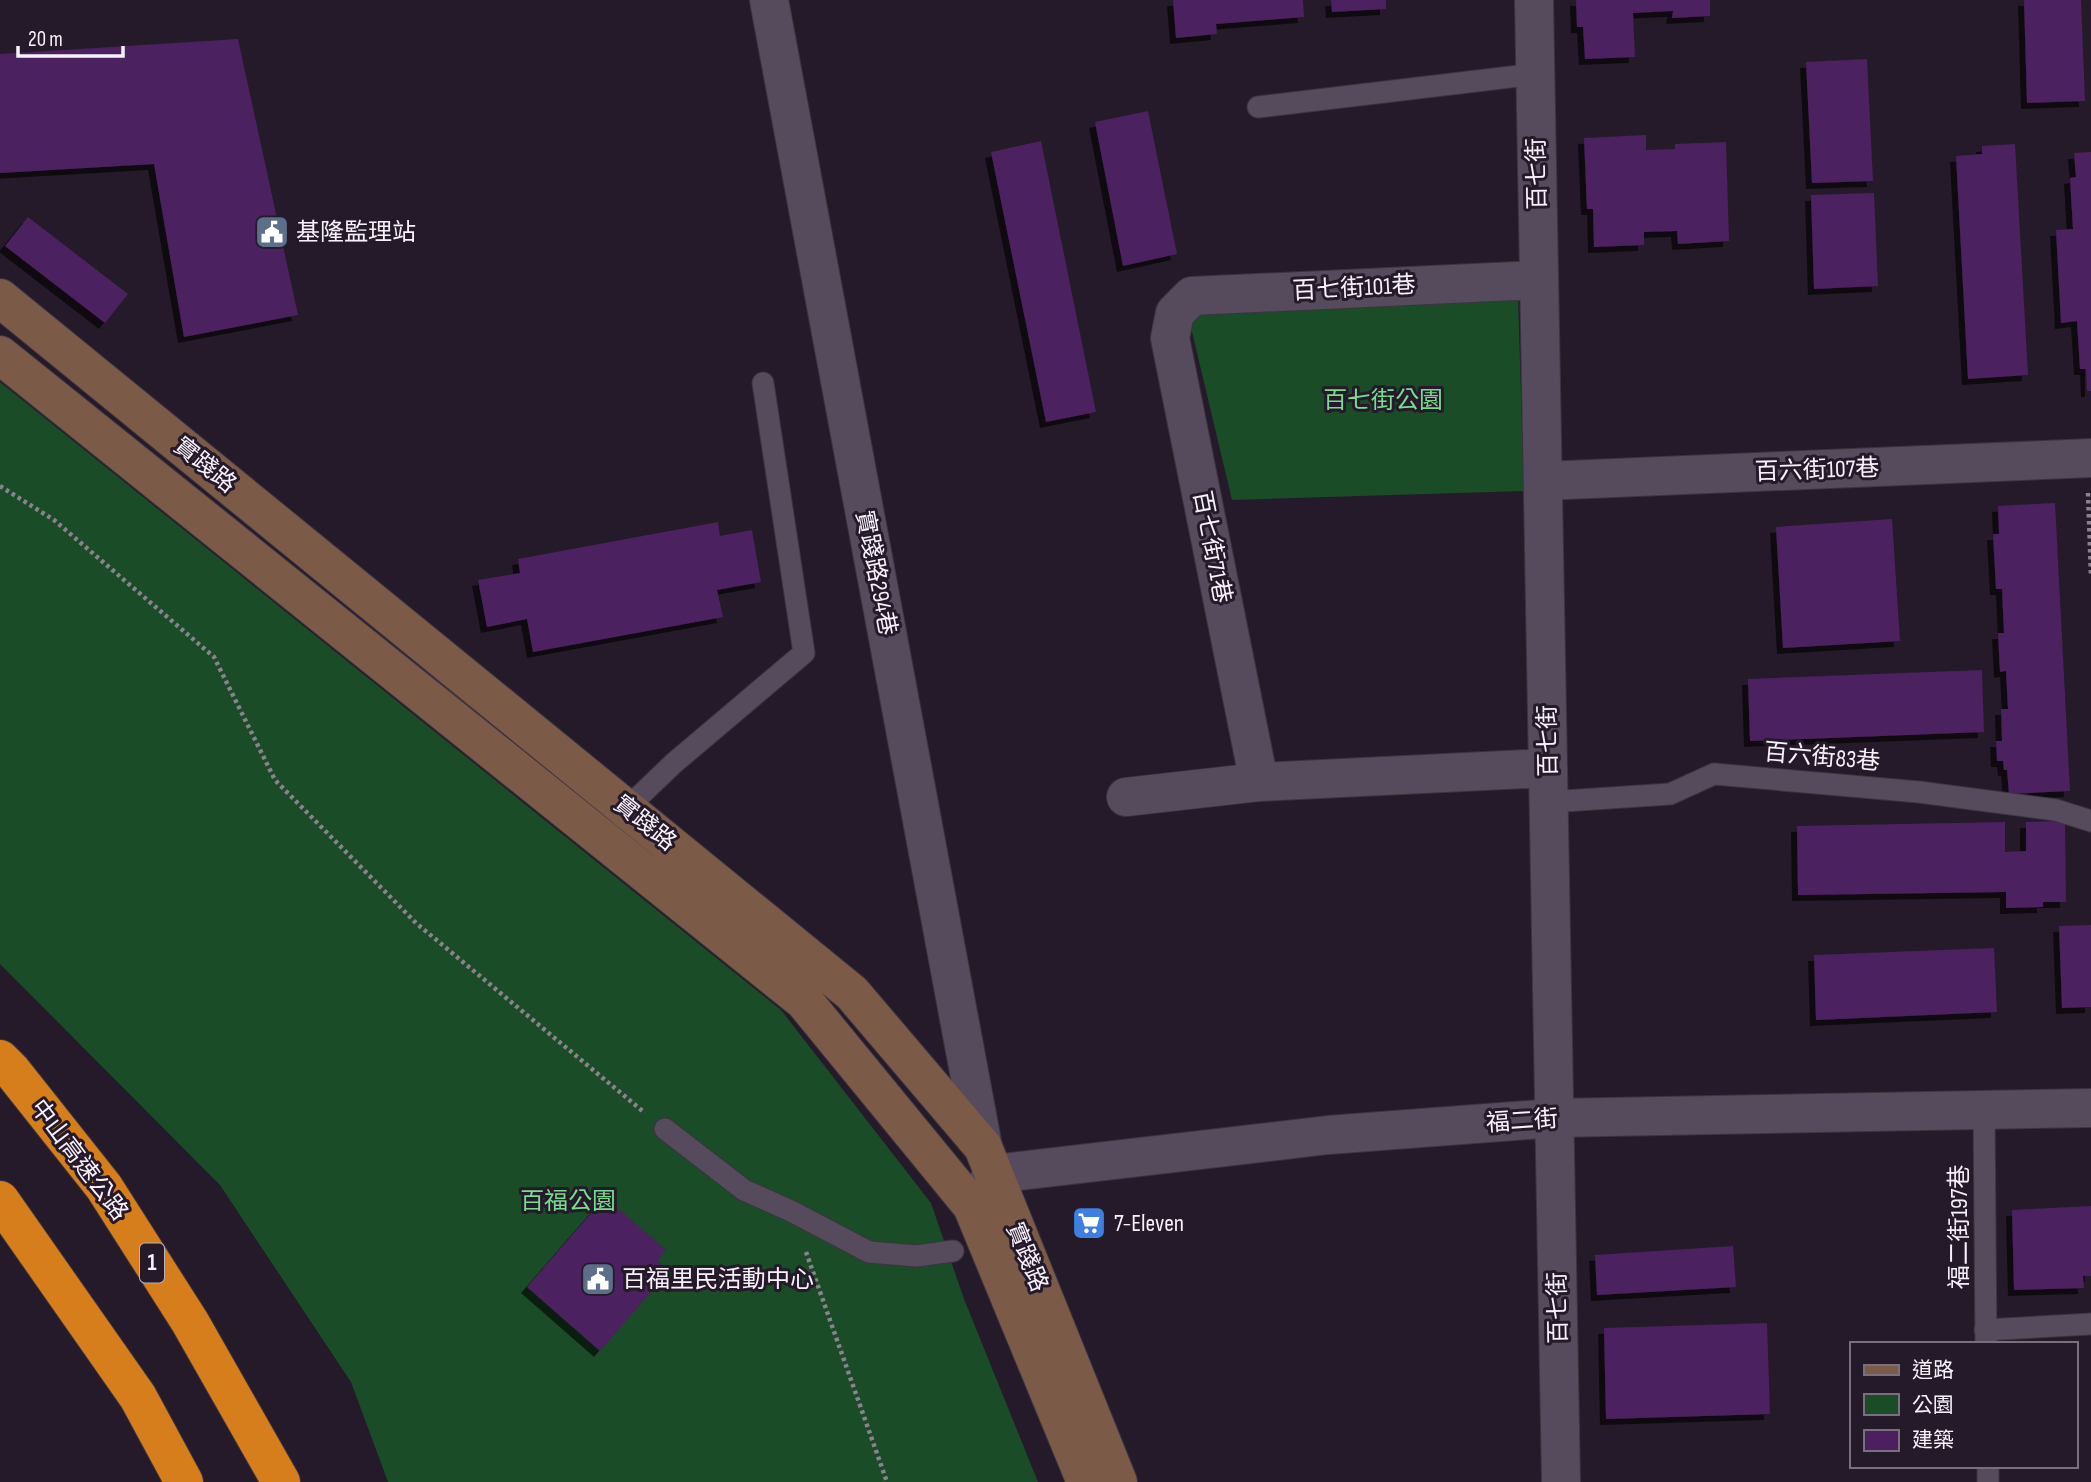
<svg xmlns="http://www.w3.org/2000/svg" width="2091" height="1482" viewBox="0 0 2091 1482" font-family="'Sofia Sans Condensed','Noto Sans TC',sans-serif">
	<defs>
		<filter id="shadow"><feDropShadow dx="-6" dy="6" stdDeviation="0" flood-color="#0009"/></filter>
	</defs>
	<rect width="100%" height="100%" fill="#241a29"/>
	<!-- green -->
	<path fill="#1a4c28" d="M1518 297 1524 491 1232 500 1188 315Z
		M0 382 781 1010 931 1203 964 1299 1038 1482H388L351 1382 220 1185 0 964Z"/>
	<!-- building -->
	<path fill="#4c205e" filter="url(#shadow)" d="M1173 0H1303L1304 17 1216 24 1217 34 1176 38Z
		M1331 0H1386V9L1332 12Z
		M1576 0H1710V16L1672 18 1673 11 1633 13 1635 57 1585 59 1583 27H1577Z
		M2024 0H2081L2085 101 2027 103Z
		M238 39 298 315 184 337 154 164 0 173V54Z
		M1867 59 1873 181 1812 183 1806 62Z
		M1148 111 1177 254 1123 266 1095 122Z
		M1646 135V150L1675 149V144L1726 142 1729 241 1678 244 1677 231 1644 232V245L1594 247 1593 209H1587L1584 138Z
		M1041 141 1096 412 1046 422 991 152Z
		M2015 144 2028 375 1968 379 1956 156 1982 154V146Z
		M2091 152V391H2087L2086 369H2080L2077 321 2061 323 2056 230 2073 229 2070 178 2076 177 2074 153Z
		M1874 193 1878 286 1814 289 1811 195Z
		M28 217 128 294 105 323 5 246Z
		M2055 503 2070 791 2009 794 2007 770H2004L2003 761H1997L1996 741H2002L2001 709H2008L2006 671 2000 672 1998 633H2004L2002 589H1996L1993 534H1999L1998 506Z
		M1892 519 1900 641 1783 648 1776 527Z
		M718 522 720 536 752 530 761 582 717 590 723 617 533 652 527 619 487 627 478 580 520 573 518 559Z
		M1982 670 1984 732 1750 741 1748 679Z
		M2065 821 2066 902H2043V907L2006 908V892L1798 895 1797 826 2005 822V852L2026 851V822Z
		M2091 925V1007L2062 1008 2059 926Z
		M1994 948 1997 1012 1816 1020 1814 955Z
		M605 1197 666 1250 657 1261 669 1271 600 1351 527 1287Z
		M2091 1206V1276H2083L2084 1288 2014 1290 2012 1210Z
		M1733 1246 1736 1287 1597 1295 1595 1255Z
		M1767 1323 1770 1414 1606 1419 1604 1328Z"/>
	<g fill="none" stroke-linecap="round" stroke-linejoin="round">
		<!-- lane casing -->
		<g stroke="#3c3440" stroke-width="23">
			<path id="lane" d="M1258 107 1535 74
				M1549 802 1670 794 1714 774 1919 792 2056 810 2091 821
				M622 817 627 808 674 763 804 653 763 383
				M1984 1110 1986 1344
				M665 1129 744 1190 791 1211 869 1252 916 1256 953 1251
				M1985 1330 2091 1324
				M1988 1466V1482"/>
		</g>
		<!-- street casing -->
		<g stroke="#3c3440" stroke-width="40">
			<path id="street" d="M769 0 983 1147
				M1534 0 1561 1482
				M1543 481 2091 458
				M1259 782 1170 338 1175 313 1192 296 1539 280
				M1126 797 1259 782 1548 768
				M976 1200 994 1174 1328 1135 1555 1118 2091 1108"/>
		</g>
		<!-- secondary casing -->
		<g stroke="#3c3440" stroke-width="40">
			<path id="secondary" d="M0 298 852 993 983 1147 1118 1482
				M0 355 804 1001 972 1206 1086 1482"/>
		</g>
		<!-- highway casing -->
		<g stroke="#3c3440" stroke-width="40">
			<path id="highway" d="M0 1059 12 1071 104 1187 190 1322 281 1482
				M0 1200 138 1397 184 1482"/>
		</g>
		<!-- path -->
		<path stroke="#8b828f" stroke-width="4.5" stroke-dasharray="3.5 3.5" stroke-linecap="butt" d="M0 486 54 520 214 657 275 780 416 923 645 1113
			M2088 493 2091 576
			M806 1252 887 1482"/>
		<!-- lane -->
		<use href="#lane" stroke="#564b5c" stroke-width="21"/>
		<!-- street -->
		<use href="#street" stroke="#564b5c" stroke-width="38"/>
		<!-- secondary -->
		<use href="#secondary" stroke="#7c5a48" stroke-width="38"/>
		<!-- highway -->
		<use href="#highway" stroke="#d57e1b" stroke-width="38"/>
	</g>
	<!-- icons -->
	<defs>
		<g id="civic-square" transform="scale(1.75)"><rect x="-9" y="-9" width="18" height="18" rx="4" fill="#5c6f8a" stroke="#241a29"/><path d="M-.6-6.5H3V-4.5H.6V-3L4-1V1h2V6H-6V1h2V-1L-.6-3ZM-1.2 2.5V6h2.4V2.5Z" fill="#fff"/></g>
		<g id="supermarket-square" transform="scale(1.75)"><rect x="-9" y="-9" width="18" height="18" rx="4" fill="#3f7fe0" stroke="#241a29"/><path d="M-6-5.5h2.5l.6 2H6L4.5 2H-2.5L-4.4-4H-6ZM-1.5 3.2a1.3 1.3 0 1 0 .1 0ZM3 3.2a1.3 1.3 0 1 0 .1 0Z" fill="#fff"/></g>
	</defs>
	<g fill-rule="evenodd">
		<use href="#civic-square" x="272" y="232"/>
		<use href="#supermarket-square" x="1089" y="1223"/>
		<use href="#civic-square" x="598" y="1279"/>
	</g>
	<g text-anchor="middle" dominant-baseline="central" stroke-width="6" stroke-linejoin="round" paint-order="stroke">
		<!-- shield labels -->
		<rect fill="#241a29" stroke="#b8b0bc" stroke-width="2" x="140" y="1243.5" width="24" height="39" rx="5"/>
		<g font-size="23" font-weight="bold" fill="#f8f1fb">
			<text x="152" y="1263">1</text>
		</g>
		<!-- street labels -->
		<g font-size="24" fill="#f8f1fb" stroke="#241a29">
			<text transform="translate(1537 174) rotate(-91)">百七街</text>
			<text transform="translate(1354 288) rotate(-3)">百七街101巷</text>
			<text transform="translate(205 465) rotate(39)">實踐路</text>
			<text transform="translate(1817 470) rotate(-2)">百六街107巷</text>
			<text transform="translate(1212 547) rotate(79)">百七街71巷</text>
			<text transform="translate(876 573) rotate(79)">實踐路294巷</text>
			<text transform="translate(1548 741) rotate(-91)">百七街</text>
			<text transform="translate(1822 757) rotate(5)">百六街83巷</text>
			<text transform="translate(645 823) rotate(39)">實踐路</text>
			<text transform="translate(1522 1121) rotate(-4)">福二街</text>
			<text transform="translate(79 1160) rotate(53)">中山高速公路</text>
			<text transform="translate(1959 1227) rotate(-90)">福二街197巷</text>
			<text transform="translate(1027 1257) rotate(68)">實踐路</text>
			<text transform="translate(1558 1308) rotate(-91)">百七街</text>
		</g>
		<!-- poi labels -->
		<g font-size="24" fill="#f8f1fb" stroke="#241a29" text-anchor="start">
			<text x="296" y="232">基隆監理站</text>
			<text x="1114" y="1223">7-Eleven</text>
			<text x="622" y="1279">百福里民活動中心</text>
		</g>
		<!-- park labels -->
		<g font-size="24" fill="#79db8f" stroke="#241a29">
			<text x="1383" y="400">百七街公園</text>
			<text x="568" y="1201">百福公園</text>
		</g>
	</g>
	<!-- legend -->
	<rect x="1850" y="1342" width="228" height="126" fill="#241a29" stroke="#79707d" stroke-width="2"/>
	<rect x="1864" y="1365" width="35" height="10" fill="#7c5a48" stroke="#79707d" stroke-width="2"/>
	<text x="1912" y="1377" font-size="21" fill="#f8f1fb">道路</text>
	<rect x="1864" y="1394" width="35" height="21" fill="#1a4c28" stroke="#79707d" stroke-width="2"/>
	<text x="1912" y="1412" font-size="21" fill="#f8f1fb">公園</text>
	<rect x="1864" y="1430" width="35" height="21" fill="#4c205e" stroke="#79707d" stroke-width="2"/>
	<text x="1912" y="1447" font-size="21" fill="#f8f1fb">建築</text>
	<!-- scale -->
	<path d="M18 46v10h105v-10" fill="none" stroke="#f8f1fb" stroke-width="3.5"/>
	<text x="28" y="46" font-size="21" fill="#f8f1fb" stroke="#241a29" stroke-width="5" paint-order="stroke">20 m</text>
</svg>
